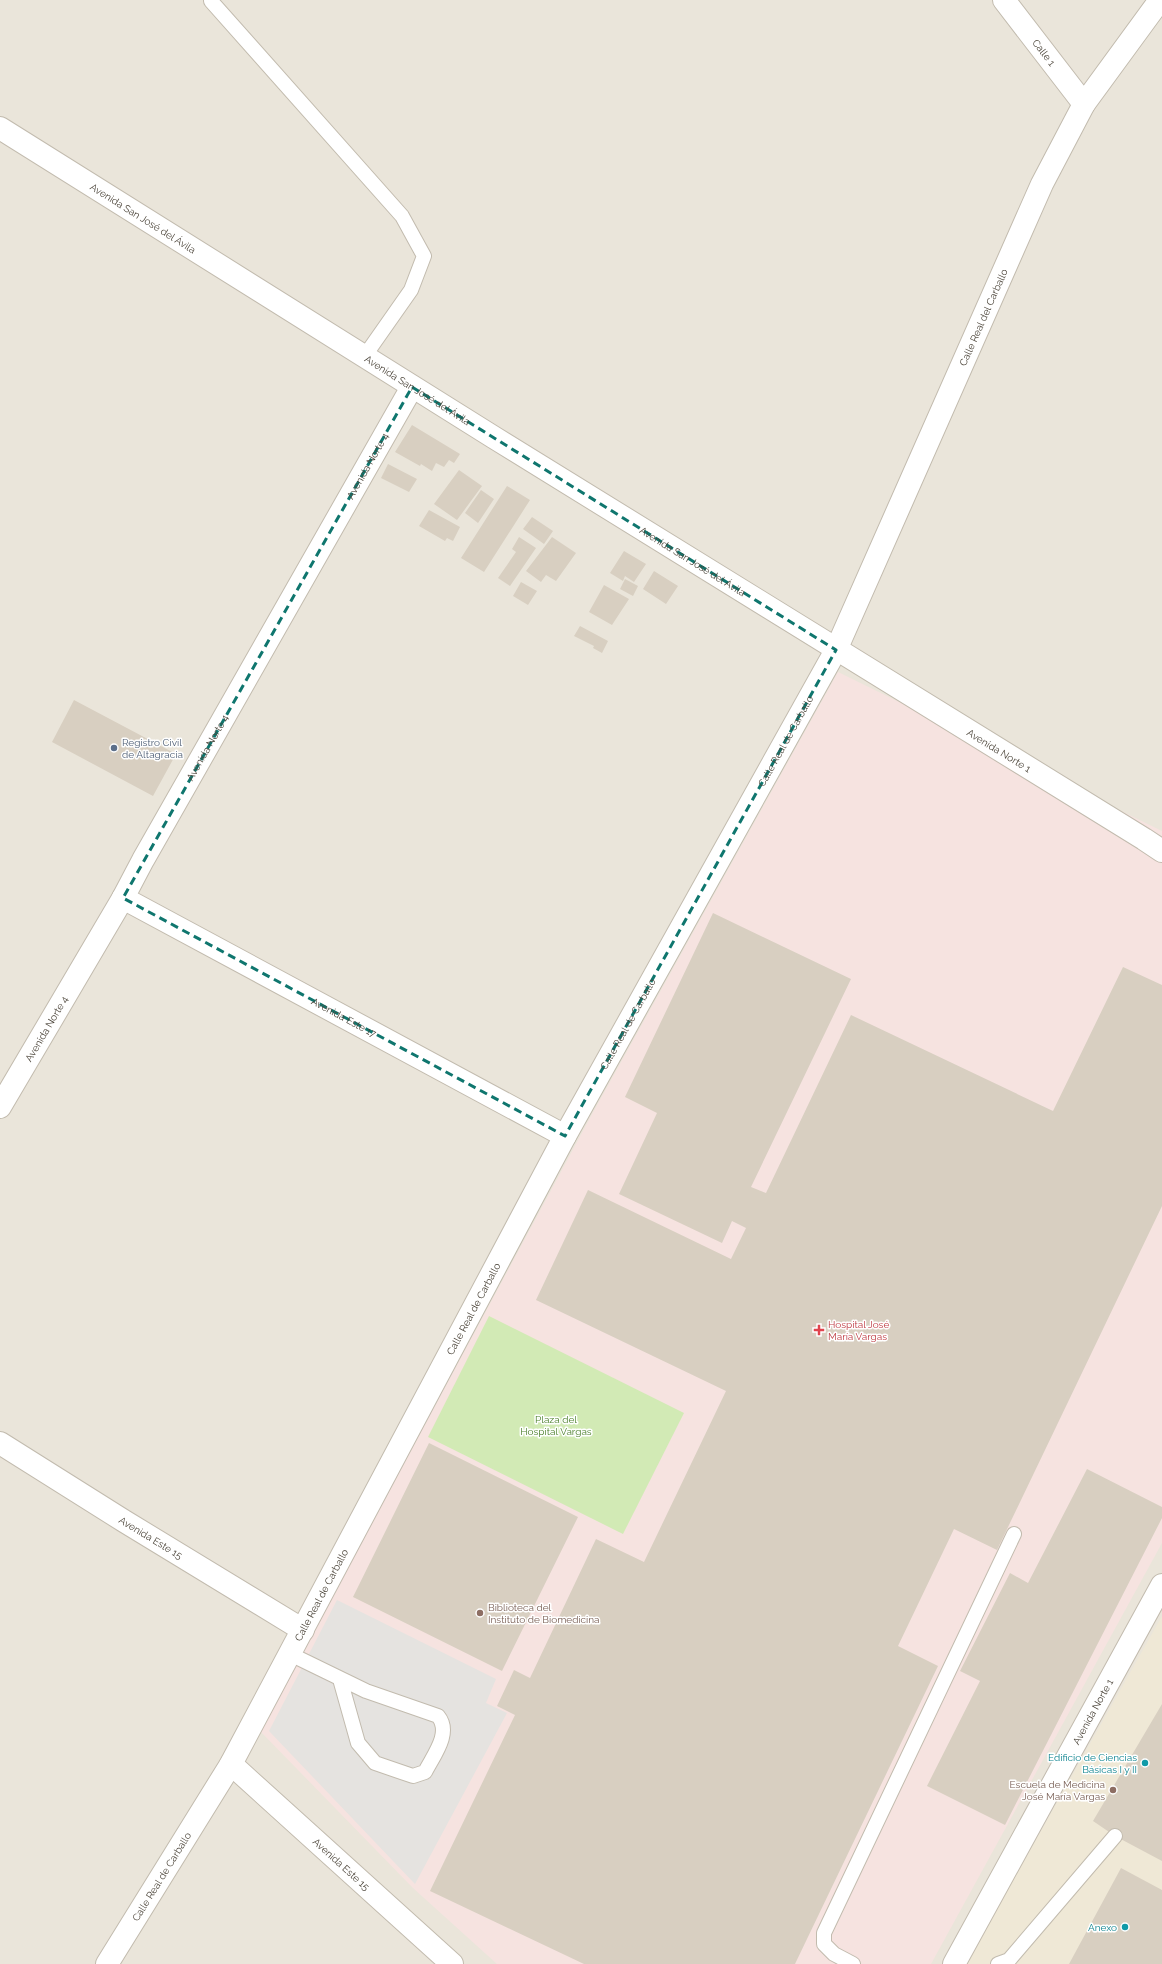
<svg xmlns="http://www.w3.org/2000/svg" width="1162" height="1964" viewBox="0 0 1162 1964" font-family="Raleway,sans-serif">
	<rect width="100%" height="100%" fill="#f6f3ec"/>
	<!-- residential -->
	<path fill="#eae5da" d="M0 0H1162V1964H0Z"/>
	<!-- education -->
	<path fill="#efe8d6" d="M1162 1616V1964H966Z"/>
	<!-- medical -->
	<path fill="#f6e3e0" d="M838 672 1162 831V1543L931 1964H497L413 1888 260 1731 591 1116Z"/>
	<!-- green -->
	<path fill="#d2eab5" d="M489 1316 684 1413 623 1534 428 1437Z"/>
	<!-- parking -->
	<path fill="#e5e3e0" d="M337 1600 496 1679 486 1703 507 1713 415 1884 269 1731Z"/>
	<!-- building -->
	<path fill="#d8cfc1" d="M412 425 460 454 454 463 449 460 444 467 436 463 432 471 421 464 420 466 395 452Z
		M388 464 417 479 409 492 381 478Z
		M459 470 482 486 457 520 434 504Z
		M507 486 530 500 484 572 461 558Z
		M481 490 494 499 478 523 465 513Z
		M429 510 460 527 453 541 447 538 445 541 419 526Z
		M532 517 553 531 544 544 523 529Z
		M519 537 536 548 510 586 498 578 516 552 512 549Z
		M552 537 576 553 556 581 546 575 541 582 526 571Z
		M624 551 646 564 634 582 625 576 623 581 610 573Z
		M654 571 678 586 666 604 643 589Z
		M625 579 638 586 633 596 620 589Z
		M521 582 537 591 528 605 513 596Z
		M604 585 629 599 612 625 589 612Z
		M580 626 608 641 602 653 593 648 594 646 574 636Z
		M74 700 176 754 153 796 52 742Z
		M713 913 851 979 751 1187 766 1193 851 1015 1053 1111 1123 967 1162 985V1206L997 1550 954 1529 898 1646 938 1666 795 1964H584L430 1891 515 1715 497 1706 514 1670 530 1678 596 1539 644 1562 726 1391 536 1300 588 1190 731 1259 746 1228 732 1221 722 1243 619 1194 657 1113 625 1097Z
		M429 1443 578 1517 502 1671 353 1597Z
		M1087 1469 1162 1507V1518L1005 1825 927 1786 980 1681 960 1671 1010 1573 1028 1583Z
		M1162 1704V1861L1115 1836 1093 1821Z
		M1121 1868 1162 1890V1964H1069Z"/>
	<g fill="none" stroke-linecap="round" stroke-linejoin="round">
		<!-- service casing -->
		<g stroke="#c2bbae" stroke-width="16">
			<path id="service" d="M211 1 402 216 424 256 411 290 364 357
				M290 1654 366 1691 438 1716C452 1733 433 1756 425 1772L413 1776 375 1763 358 1743 340 1679
				M853 1964 834 1954 824 1944V1933L1014 1534
				M998 1964 1009 1960 1115 1836"/>
		</g>
		<!-- minor casing -->
		<g stroke="#c2bbae" stroke-width="24">
			<g id="minor">
				<path id="s1" d="M1004 0 1084 104"/>
				<path id="s2" d="M0 128C380 367 761 605 1144 839L1162 851"/>
				<path id="s3" d="M123 898 565 1136"/>
				<path id="s4" d="M0 1107 123 898 143 860 412 387"/>
				<path id="s5" d="M0 1443 124 1521 303 1630"/>
				<path id="s6" d="M231 1764 452 1964"/>
				<path id="s7" d="M107 1964 231 1764 565 1136 836 650 1042 184 1084 104 1160 0"/>
				<path id="s8" d="M954 1964 1162 1585"/>
			</g>
		</g>
		<!-- service -->
		<use href="#service" stroke="#fff" stroke-width="14"/>
		<!-- minor -->
		<use href="#minor" stroke="#fff" stroke-width="22"/>
	</g>
	<!-- marked area -->
	<path fill="none" stroke="#0f766e" stroke-width="3" stroke-dasharray="8 5" stroke-linejoin="round" d="M412 387 836 650 565 1136 123 898Z"/>
	<!-- markers -->
	<circle fill="#5c6f8a" stroke="#fff" stroke-width="1.5" cx="114" cy="748" r="4"/>
	<path fill="#e0444e" stroke="#fff" stroke-width="1.5" d="M817 1324h4v4h4v4h-4v4h-4v-4h-4v-4h4z"/>
	<g fill="#8d6e63" stroke="#fff" stroke-width="1.5">
		<circle cx="480" cy="1613" r="4"/>
		<circle cx="1113" cy="1790" r="4"/>
	</g>
	<g fill="#0f9aa8" stroke="#fff" stroke-width="1.5">
		<circle cx="1145" cy="1763" r="4"/>
		<circle cx="1125" cy="1927" r="4"/>
	</g>
	<g text-anchor="middle" dominant-baseline="central" stroke-width="3" stroke-linejoin="round" paint-order="stroke">
		<!-- street labels -->
		<g font-size="10" fill="#4b4439" stroke="#fff">
			<text stroke="none"><textPath href="#s1" startOffset="66">Calle 1</textPath></text>
			<text stroke="none"><textPath href="#s2" startOffset="169">Avenida San José del Ávila</textPath></text>
			<text stroke="none"><textPath href="#s7" startOffset="1867">Calle Real del Carballo</textPath></text>
			<text stroke="none"><textPath href="#s2" startOffset="493">Avenida San José del Ávila</textPath></text>
			<text stroke="none"><textPath href="#s4" startOffset="739">Avenida Norte 4</textPath></text>
			<text stroke="none"><textPath href="#s2" startOffset="817">Avenida San José del Ávila</textPath></text>
			<text stroke="none"><textPath href="#s7" startOffset="1399">Calle Real de Carballo</textPath></text>
			<text stroke="none"><textPath href="#s4" startOffset="415">Avenida Norte 4</textPath></text>
			<text stroke="none"><textPath href="#s2" startOffset="1177">Avenida Norte 1</textPath></text>
			<text stroke="none"><textPath href="#s3" startOffset="251">Avenida Este 17</textPath></text>
			<text stroke="none"><textPath href="#s7" startOffset="1075">Calle Real de Carballo</textPath></text>
			<text stroke="none"><textPath href="#s4" startOffset="91">Avenida Norte 4</textPath></text>
			<text stroke="none"><textPath href="#s7" startOffset="751">Calle Real de Carballo</textPath></text>
			<text stroke="none"><textPath href="#s5" startOffset="178">Avenida Este 15</textPath></text>
			<text stroke="none"><textPath href="#s7" startOffset="427">Calle Real de Carballo</textPath></text>
			<text stroke="none"><textPath href="#s8" startOffset="288">Avenida Norte 1</textPath></text>
			<text stroke="none"><textPath href="#s6" startOffset="149">Avenida Este 15</textPath></text>
			<text stroke="none"><textPath href="#s7" startOffset="103">Calle Real de Carballo</textPath></text>
		</g>
		<!-- service labels -->
		<g font-size="10" fill="#4e5e75" stroke="#fff" text-anchor="start">
			<text x="122" y="742">Registro Civil<tspan x="122" dy="12">de Altagracia</tspan></text>
		</g>
		<!-- health labels -->
		<g font-size="10" fill="#be3a42" stroke="#fff" text-anchor="start">
			<text x="828" y="1324">Hospital José<tspan x="828" dy="12">María Vargas</tspan></text>
		</g>
		<!-- park labels -->
		<g font-size="10" fill="#4a7f2a" stroke="#fff">
			<text x="556" y="1419">Plaza del<tspan x="556" dy="12">Hospital Vargas</tspan></text>
		</g>
		<!-- education labels -->
		<g font-size="10" fill="#785e54" stroke="#fff" text-anchor="start">
			<text x="488" y="1607">Biblioteca del<tspan x="488" dy="12">Instituto de Biomedicina</tspan></text>
			<text x="1105" y="1784" text-anchor="end">Escuela de Medicina<tspan x="1105" dy="12">José María Vargas</tspan></text>
		</g>
		<!-- culture labels -->
		<g font-size="10" fill="#0d838f" stroke="#fff" text-anchor="end">
			<text x="1137" y="1757">Edificio de Ciencias<tspan x="1137" dy="12">Básicas I y II</tspan></text>
			<text x="1117" y="1927">Anexo</text>
		</g>
	</g>
</svg>
